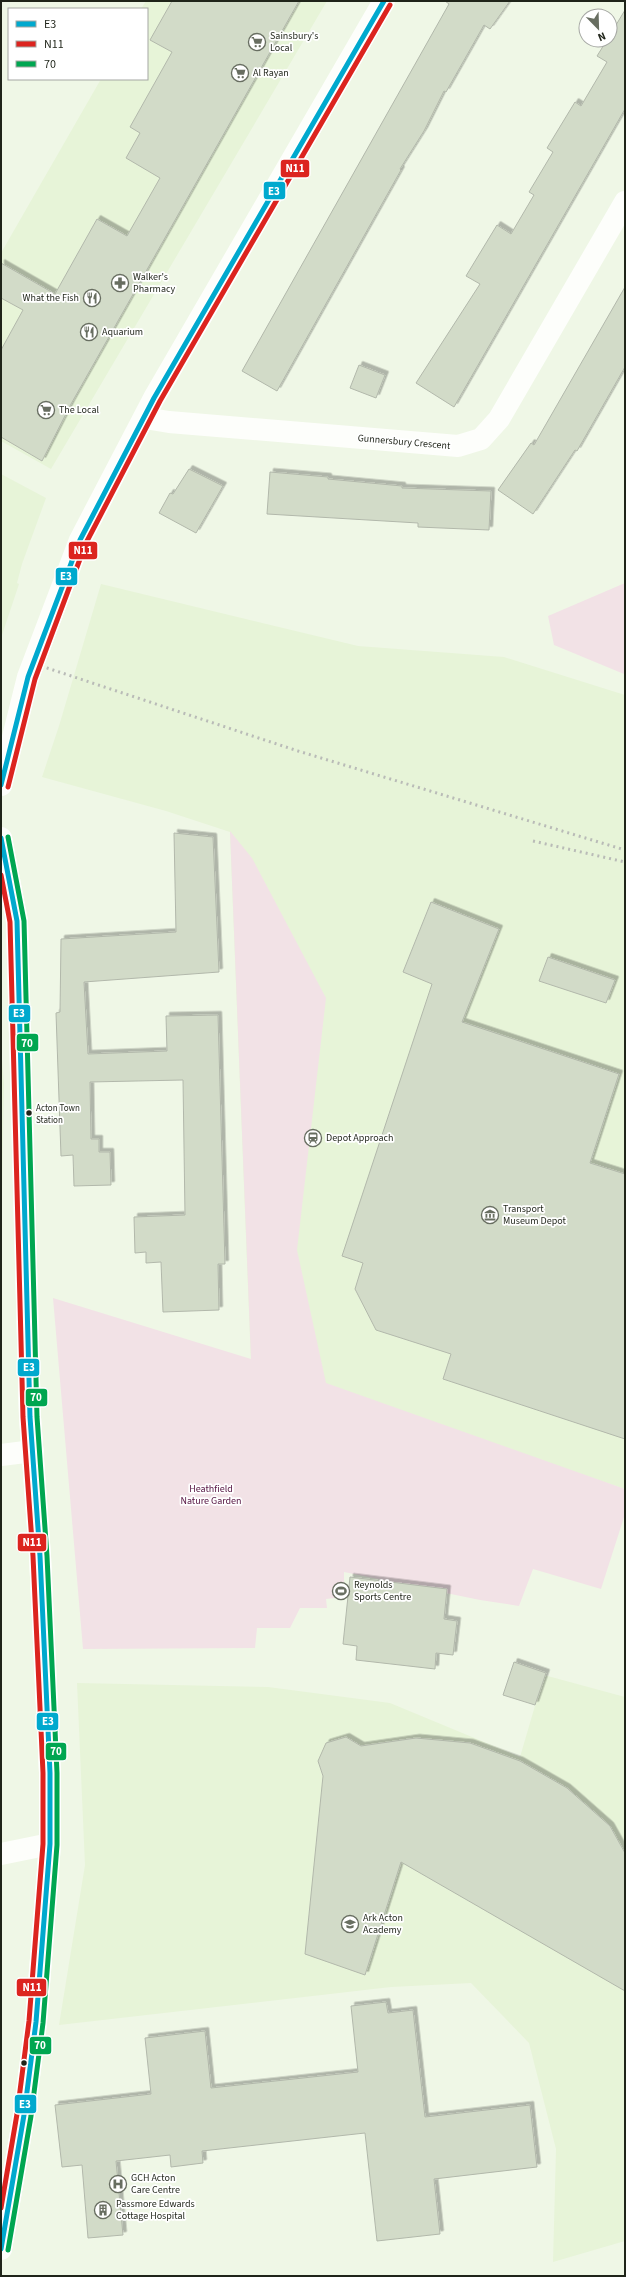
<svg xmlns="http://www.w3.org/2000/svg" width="626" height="2277" viewBox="0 0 626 2277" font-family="'Source Sans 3',sans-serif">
	<defs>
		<filter id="shadow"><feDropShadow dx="3.5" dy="-3.5" stdDeviation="0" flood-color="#0004"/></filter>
	</defs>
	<rect width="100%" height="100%" fill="#eff7e6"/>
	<!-- built -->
	<path fill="#e7f4d8" d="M146 1H327L51 469 1 441V253L101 79H147V9H141Z
		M1 474 46 498 22 564 17 583 19 584 1 638Z
		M101 584 358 646 504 657 625 695V1489L251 1363 230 832 166 811 42 777 59 726Z
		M1 1046 4 1084 1 1249Z
		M544 1675 625 1697V2241L553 2262 556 2149 529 2043 471 1983 391 1987 59 2025 85 1865 77 1683 268 1687 390 1703 520 1757Z"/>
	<!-- green -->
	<path fill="#f2e2e6" d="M625 583 624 674 554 645 548 616Z
		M230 831 252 858 326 998 297 1250 326 1383 625 1489V1514L601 1589 533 1569 519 1606 480 1600 344 1572V1597L326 1599 327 1608H300L290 1628H257L255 1648 83 1649 53 1298 251 1359Z"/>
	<!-- building -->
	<path fill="#d2dbc8" stroke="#b2b8ab" filter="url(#shadow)" d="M172 1H299L71 404 42 461 1 437V350L23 310 1 298V263L55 294 97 219 127 236 160 178 126 158 140 133 130 127 172 52 150 40Z
		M445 1H510L490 29 484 25 446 92 444 91 424 131 400 169 401 170 277 391 242 371 449 4Z
		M625 10V109L454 407 416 383 480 284 466 276 497 225 511 234 534 195 529 192 553 152 547 148 575 102 581 106 607 62 597 56 607 40H610V35Z
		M625 287V367L577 451 575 450 533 514 498 490 531 443 534 445Z
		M359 365 385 375 376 398 350 388Z
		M189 469 223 486 196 533 159 513 170 493 173 494Z
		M270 472 328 477V479L402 486V488L491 491 489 530 418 527V523L267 514Z
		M174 833 213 837 219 972 84 982 88 1054 167 1051 166 1016 218 1015 225 1264H218L219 1310 163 1312 161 1262 146 1263V1252L135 1253 134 1217 185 1215 183 1080 90 1082 91 1139H99V1152H110L111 1185 74 1186 73 1155 61 1156 56 1013 60 1012 61 939 176 932Z
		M431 902 499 929 462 1022 619 1074 590 1163 625 1174V1439L443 1379 451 1354 376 1330 355 1289 363 1263 342 1256 432 984 403 972Z
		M548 957 615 980 606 1003 539 981Z
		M350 1577 447 1589 444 1619 457 1621 453 1655 436 1653 435 1669 356 1660 357 1646 343 1644Z
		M514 1662 546 1673 535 1705 503 1695Z
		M346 1737 361 1746 416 1738 470 1743 520 1761 567 1788 610 1826 625 1853V1991L401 1862 365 1975 305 1954 323 1776 318 1761 326 1743Z
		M386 2002 388 2013 413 2010 425 2117 530 2105 537 2167 434 2179 440 2234 377 2241 365 2133 202 2151 203 2163 171 2167 170 2155 116 2161 123 2235 88 2238 82 2165 62 2167 55 2105 151 2094 145 2038 205 2031 211 2088 358 2072 351 2006Z"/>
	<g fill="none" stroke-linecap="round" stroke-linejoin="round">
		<!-- minor -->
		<path stroke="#fdfefb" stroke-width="22" d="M145 418 169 422 458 446 481 439 499 419 625 202
			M1 1455 33 1451
			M1 1854 50 1844"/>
		<!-- primary -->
		<path stroke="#fdfefb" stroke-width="22" d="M1 785 28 677 80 540 154 398 384 1
			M1 838 17 921 30 1417 40 1556 50 1773V1844L36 2022 24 2115 1 2249"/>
		<!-- rail -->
		<path stroke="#b9bbb7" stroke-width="3" stroke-dasharray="2 4" stroke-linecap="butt" d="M41 666 298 751 625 850
			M533 841 625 862"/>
		<!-- bus-1 casing -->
		<g stroke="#fff" stroke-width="8">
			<path id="bus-1" d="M1 785 28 677 80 540 154 398 384 1
				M1 838 17 921 30 1417 40 1556 50 1773V1844L36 2022 24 2115 1 2249"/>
		</g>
		<!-- bus-2 casing -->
		<g stroke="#fff" stroke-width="8">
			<path id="bus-2" d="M8 787 35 679 86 543 160 401 390 5
				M1 875 10 922 23 1417 33 1556 43 1773V1844L29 2021 17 2114 1 2208"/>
		</g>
		<!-- bus-3 casing -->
		<g stroke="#fff" stroke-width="8">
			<path id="bus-3" d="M8 837 24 921 37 1417 47 1556 57 1773V1845L43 2023 31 2116 8 2250"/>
		</g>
		<!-- bus-1 -->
		<use href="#bus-1" stroke="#00a9ce" stroke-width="5"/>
		<!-- bus-2 -->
		<use href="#bus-2" stroke="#dc241f" stroke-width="5"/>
		<!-- bus-3 -->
		<use href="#bus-3" stroke="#00a651" stroke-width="5"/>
	</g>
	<!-- icons -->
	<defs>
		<g id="supermarket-ring" transform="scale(0.9)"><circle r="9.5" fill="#fff" stroke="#686e61" stroke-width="1.5"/><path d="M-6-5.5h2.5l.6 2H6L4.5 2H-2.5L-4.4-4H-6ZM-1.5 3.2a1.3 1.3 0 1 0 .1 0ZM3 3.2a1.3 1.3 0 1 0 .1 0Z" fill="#686e61"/></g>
		<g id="pharmacy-ring" transform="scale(0.9)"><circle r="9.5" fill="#fff" stroke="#686e61" stroke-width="1.5"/><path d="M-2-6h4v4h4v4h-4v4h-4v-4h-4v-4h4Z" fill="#686e61"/></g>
		<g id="restaurant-ring" transform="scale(0.9)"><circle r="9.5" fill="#fff" stroke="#686e61" stroke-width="1.5"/><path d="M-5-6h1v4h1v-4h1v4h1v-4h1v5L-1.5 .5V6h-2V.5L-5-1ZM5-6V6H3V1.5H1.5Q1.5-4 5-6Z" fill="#686e61"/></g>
		<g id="station-ring" transform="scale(0.9)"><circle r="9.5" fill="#fff" stroke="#686e61" stroke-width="1.5"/><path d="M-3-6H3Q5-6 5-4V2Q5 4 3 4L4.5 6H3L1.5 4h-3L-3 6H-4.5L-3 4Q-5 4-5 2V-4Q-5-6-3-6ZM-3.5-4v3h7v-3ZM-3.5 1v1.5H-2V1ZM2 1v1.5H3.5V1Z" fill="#686e61"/></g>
		<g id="museum-ring" transform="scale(0.9)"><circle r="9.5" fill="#fff" stroke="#686e61" stroke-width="1.5"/><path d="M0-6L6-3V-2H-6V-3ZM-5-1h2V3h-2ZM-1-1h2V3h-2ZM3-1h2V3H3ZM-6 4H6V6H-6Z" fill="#686e61"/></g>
		<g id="stadium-ring" transform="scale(0.9)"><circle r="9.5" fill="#fff" stroke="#686e61" stroke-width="1.5"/><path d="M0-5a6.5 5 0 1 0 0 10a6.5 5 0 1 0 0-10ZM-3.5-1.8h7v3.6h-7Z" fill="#686e61"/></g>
		<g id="school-ring" transform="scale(0.9)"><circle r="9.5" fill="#fff" stroke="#686e61" stroke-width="1.5"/><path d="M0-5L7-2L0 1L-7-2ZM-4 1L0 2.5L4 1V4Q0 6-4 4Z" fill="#686e61"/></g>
		<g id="hospital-ring" transform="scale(0.9)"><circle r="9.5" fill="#fff" stroke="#686e61" stroke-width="1.5"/><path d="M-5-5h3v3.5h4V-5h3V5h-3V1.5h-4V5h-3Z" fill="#686e61"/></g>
		<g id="building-ring" transform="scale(0.9)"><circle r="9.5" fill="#fff" stroke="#686e61" stroke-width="1.5"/><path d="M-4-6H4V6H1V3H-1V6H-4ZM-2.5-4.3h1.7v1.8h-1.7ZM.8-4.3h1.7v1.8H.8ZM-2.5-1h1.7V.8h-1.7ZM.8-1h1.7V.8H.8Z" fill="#686e61"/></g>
	</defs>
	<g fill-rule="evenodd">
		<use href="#supermarket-ring" x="257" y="42"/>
		<use href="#supermarket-ring" x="240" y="73"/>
		<use href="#pharmacy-ring" x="120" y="283"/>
		<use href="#restaurant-ring" x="92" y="298"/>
		<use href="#restaurant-ring" x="89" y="332"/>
		<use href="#supermarket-ring" x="46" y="410"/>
		<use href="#station-ring" x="313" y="1138"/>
		<use href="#museum-ring" x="490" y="1215"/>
		<use href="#stadium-ring" x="341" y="1591"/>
		<use href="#school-ring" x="350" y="1924"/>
		<use href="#hospital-ring" x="118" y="2184"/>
		<use href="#building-ring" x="103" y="2210"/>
	</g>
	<!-- markers -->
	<g fill="#1f2419" stroke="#fff" stroke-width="1.5">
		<circle cx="29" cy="1113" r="3.5"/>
		<circle cx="24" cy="2063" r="3.5"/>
	</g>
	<g text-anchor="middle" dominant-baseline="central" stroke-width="3.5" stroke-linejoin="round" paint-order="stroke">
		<!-- bus labels -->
		<g font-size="9" fill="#1f2419" stroke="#fff" text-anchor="start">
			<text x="36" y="1108">Acton Town<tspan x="36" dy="12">Station</tspan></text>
		</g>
		<!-- poi labels -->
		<g font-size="10" fill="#1f2419" stroke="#fff" text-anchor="start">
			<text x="270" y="36">Sainsbury's<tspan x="270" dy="12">Local</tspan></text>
			<text x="253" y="73">Al Rayan</text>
			<text x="133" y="277">Walker's<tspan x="133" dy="12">Pharmacy</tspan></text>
			<text x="79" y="298" text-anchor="end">What the Fish</text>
			<text x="102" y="332">Aquarium</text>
			<text x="59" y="410">The Local</text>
			<text x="326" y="1138">Depot Approach</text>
			<text x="503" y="1209">Transport<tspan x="503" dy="12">Museum Depot</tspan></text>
			<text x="354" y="1585">Reynolds<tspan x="354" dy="12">Sports Centre</tspan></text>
			<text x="363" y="1918">Ark Acton<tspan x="363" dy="12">Academy</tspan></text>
			<text x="131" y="2178">GCH Acton<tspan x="131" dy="12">Care Centre</tspan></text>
			<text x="116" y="2204">Passmore Edwards<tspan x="116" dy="12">Cottage Hospital</tspan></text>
		</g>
		<!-- street labels -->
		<g font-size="10" fill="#1f2419" stroke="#fff">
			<text transform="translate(404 442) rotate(5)">Gunnersbury Crescent</text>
		</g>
		<!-- park labels -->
		<g font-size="10" fill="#541240" stroke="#fff">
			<text x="211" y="1489">Heathfield<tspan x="211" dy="12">Nature Garden</tspan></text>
		</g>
	</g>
	<g stroke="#fff" stroke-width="1.5">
		<rect x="280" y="159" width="30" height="19" rx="4" fill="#dc241f"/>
		<rect x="263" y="181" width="23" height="19" rx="4" fill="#00a9ce"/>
		<rect x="68" y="541" width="30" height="19" rx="4" fill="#dc241f"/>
		<rect x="55" y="567" width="23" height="19" rx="4" fill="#00a9ce"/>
		<rect x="8" y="1004" width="23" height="19" rx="4" fill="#00a9ce"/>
		<rect x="16" y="1033" width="23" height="19" rx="4" fill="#00a651"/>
		<rect x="17" y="1358" width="23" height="19" rx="4" fill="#00a9ce"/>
		<rect x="25" y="1388" width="23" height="19" rx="4" fill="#00a651"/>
		<rect x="17" y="1533" width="30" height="19" rx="4" fill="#dc241f"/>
		<rect x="36" y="1712" width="23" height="19" rx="4" fill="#00a9ce"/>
		<rect x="45" y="1742" width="22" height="19" rx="4" fill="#00a651"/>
		<rect x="16" y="1978" width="31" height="19" rx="4" fill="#dc241f"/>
		<rect x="29" y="2036" width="23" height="19" rx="4" fill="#00a651"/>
		<rect x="14" y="2094" width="23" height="20" rx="4" fill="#00a9ce"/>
	</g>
	<g font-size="11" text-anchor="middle" font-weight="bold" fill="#fff">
		<text x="295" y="172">N11</text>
		<text x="274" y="195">E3</text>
		<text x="83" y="554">N11</text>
		<text x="66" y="580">E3</text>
		<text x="19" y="1017">E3</text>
		<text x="27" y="1047">70</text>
		<text x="29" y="1371">E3</text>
		<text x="36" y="1401">70</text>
		<text x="32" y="1546">N11</text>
		<text x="48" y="1725">E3</text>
		<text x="56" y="1755">70</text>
		<text x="32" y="1991">N11</text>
		<text x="40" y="2049">70</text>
		<text x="25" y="2108">E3</text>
	</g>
	<!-- border -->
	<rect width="626" height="2277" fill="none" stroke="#1f2419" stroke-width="4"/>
	<!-- legend -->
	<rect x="8" y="8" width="140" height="72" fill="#ffffff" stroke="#a5a7a3"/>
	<rect x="16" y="21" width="20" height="6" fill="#00a9ce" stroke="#a5a7a3"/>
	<text x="44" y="28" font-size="12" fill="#1f2419">E3</text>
	<rect x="16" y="41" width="20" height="6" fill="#dc241f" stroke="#a5a7a3"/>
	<text x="44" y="48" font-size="12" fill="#1f2419">N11</text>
	<rect x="16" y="61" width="20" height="6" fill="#00a651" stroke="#a5a7a3"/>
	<text x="44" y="68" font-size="12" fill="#1f2419">70</text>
	<!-- north arrow -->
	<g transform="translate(598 28) rotate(157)"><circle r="19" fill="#ffffff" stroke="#a5a7a3"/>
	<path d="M0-3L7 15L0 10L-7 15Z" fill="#686e61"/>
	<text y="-6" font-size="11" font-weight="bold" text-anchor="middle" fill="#1f2419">N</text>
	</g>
</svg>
